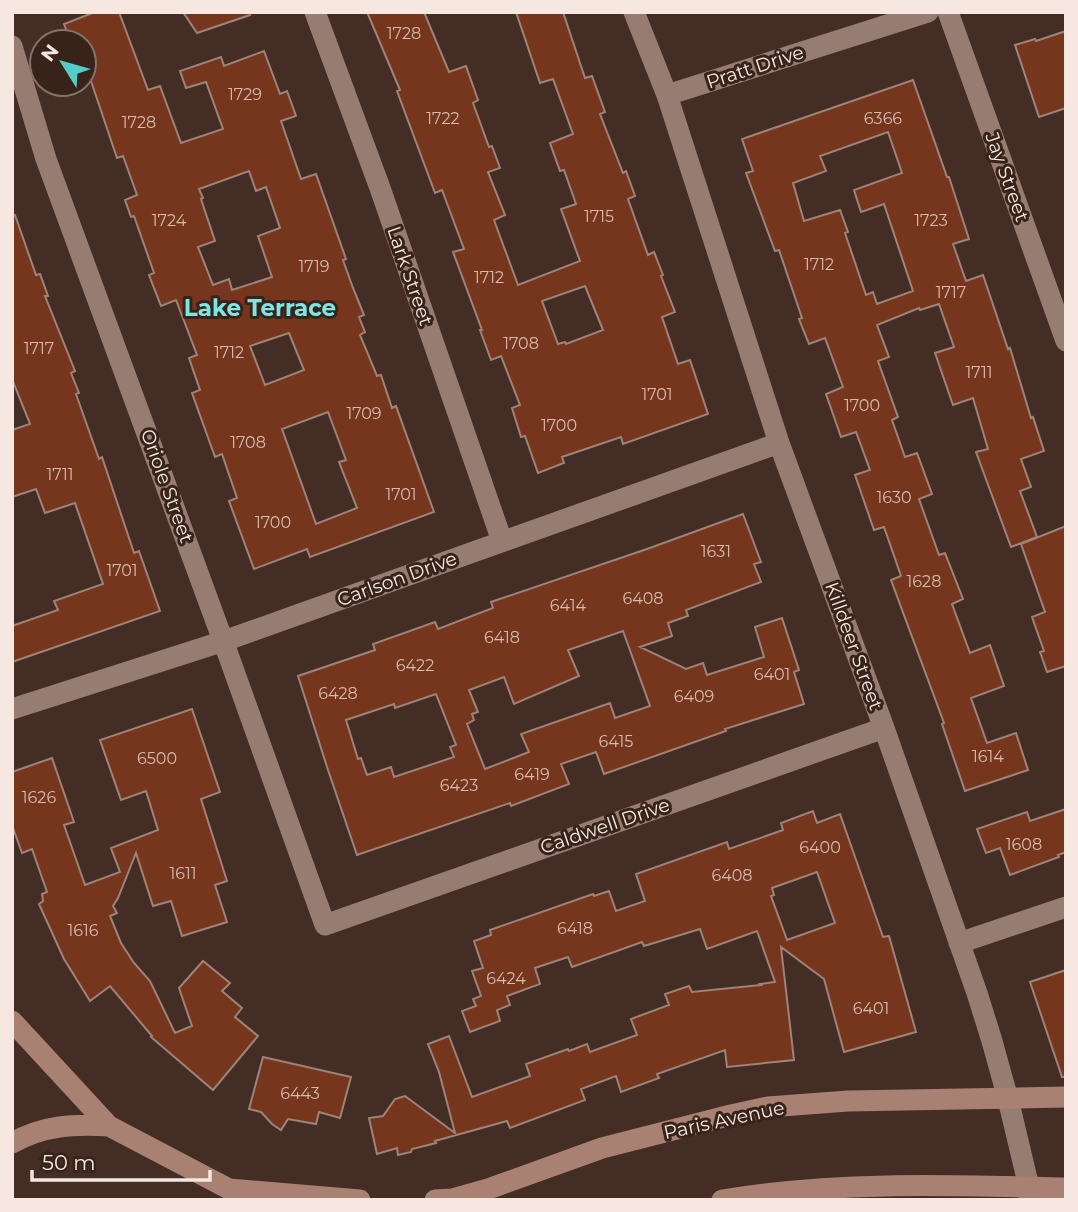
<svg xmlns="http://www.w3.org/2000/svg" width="1078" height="1212" viewBox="0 0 1078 1212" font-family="Montserrat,sans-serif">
	<rect width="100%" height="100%" fill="#432d24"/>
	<!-- building -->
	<path fill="#75361d" stroke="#9e8379" stroke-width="2" fill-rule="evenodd" d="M95 12H119L148 90 160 86 181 143 223 129 206 82 186 88 180 71 221 57 224 66 264 51 280 94 287 91 296 116 281 121 301 179 316 174 346 259 343 260 353 288 364 315 359 317 365 332 360 335 377 376 381 375 392 408 396 406 434 512 310 557 307 549 254 569 229 501 237 498 222 454 215 457 192 393 200 390 189 358 197 355 176 300 161 306 149 275 154 273 134 216 131 217 125 200 137 195 123 156 117 158 91 81 84 84V42H71L64 24ZM249 171 256 191 266 187 280 228 258 236 272 277 232 290 229 279 213 285 198 247 215 241 201 199 203 198 199 189ZM289 333 304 370 265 385 250 346ZM328 412 346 460 339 462 357 508 316 524 282 429Z
		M183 12H249L250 15 197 33Z
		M367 12H424L449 72 466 66 478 100 473 103 489 147 492 146 500 168 488 172 505 215 494 220 518 285 580 261 561 209 576 204 564 170 560 171 550 143 573 134 553 79 540 83 516 12H563L585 78 592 76 605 112 600 114 623 173 626 171 635 196 628 199 648 255 654 252 663 275 661 276 675 312 662 317 678 364 690 360 708 414 623 444 621 437 562 457 564 463 538 473 525 436 521 437 512 408 520 405 501 356 491 360 480 330H482L453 252 464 249 442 190 435 193 397 91 400 90ZM585 286 603 330 566 344 565 342 558 344 542 301Z
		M1066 31V108L1039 117 1015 45 1035 39 1036 41Z
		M913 80 947 177H949L969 239 953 244 966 281 983 275 1008 349 1010 348 1031 418 1033 417 1044 451 1021 459 1031 487 1020 491 1037 537 1011 547 976 452 988 449 973 398 953 405 935 353 954 347 939 304 920 310 919 308 877 325 889 357 878 361 898 417 892 420 905 457 917 453 932 494 919 499 939 555 945 553 963 599 952 604 970 653 990 645 1004 686 971 698 987 743 1016 733 1028 770 965 791 942 724 944 723 891 580 901 576 884 527 874 530 855 475 870 470 856 432 841 437 826 394 843 387 825 338 809 344 799 319 802 318 779 250 775 251 746 173 753 171 742 139ZM888 132 902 173 854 190 861 212 884 204 913 291 877 304 873 292 866 295 845 233 848 232 840 210 804 221 793 183 826 171 820 156Z
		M15 215 36 275 40 274 48 296H45L75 371 71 373 79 393 76 394 99 459 102 457 134 553 139 551 160 611 12 662V626L58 610 54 601 103 584 75 503 45 513 36 489 12 497V430L30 424 12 379V216Z
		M743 514 761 562 754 564 761 582 686 610 688 616 668 623 672 636 640 647 686 669 703 663 707 675 764 657 755 627 782 618 799 670 794 672 804 704 725 729 726 731 604 774 596 752 561 764 569 784 511 806 510 803 357 855 328 770 298 676 375 650 373 644 435 622 438 629 493 608 491 602 647 549ZM623 631 650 706 615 718 610 703 521 734 529 752 485 769 467 724 474 720 472 714 478 712 469 690 504 677 514 704 579 676 568 650ZM436 694 456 745 450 747 454 757 394 777 391 767 367 775 361 758 358 759 346 720 394 704 395 708Z
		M1066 526V666L1047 672 1040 652 1044 651 1032 617 1045 612 1021 544Z
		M192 709 220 792 201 799 227 881 215 885 227 922 182 936 171 901 153 906 136 853 118 898 113 906 117 913 110 916 121 943 134 963 150 981 175 1033 192 1026 179 988 203 961 230 983 222 991 242 1008 235 1017 258 1036 213 1090 151 1037 152 1036 110 986 90 1001 64 959 39 904 43 901 42 894 47 892 32 849 22 853 12 825V772L52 758 74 822 64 825 85 885 120 872 111 848 158 830 146 791 121 800 100 740Z
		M1066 809V852L1058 855 1059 857 1010 875 1000 848 986 853 977 829 1027 812 1030 821Z
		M813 811 817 823 840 814 883 937 889 936 916 1032 844 1052 824 979 781 947 794 1060 727 1067 725 1050 657 1074 659 1078 621 1092 616 1076 581 1089 585 1100 510 1128 507 1121 435 1141 436 1143 412 1149 411 1152 398 1155 397 1148 377 1154 369 1118 383 1116 395 1099 405 1096 455 1133 439 1072 428 1044 449 1036 472 1097 530 1076 526 1064 568 1049 569 1051 587 1044 590 1052 637 1035 631 1019 669 1005 665 994 689 986 692 992 761 985 760 984 775 982 757 931 707 949 700 929 644 946 642 942 572 967 568 957 535 968 540 984 507 996 510 1005 497 1010 500 1021 470 1032 462 1011 476 1006 473 999 481 996 472 971 483 968 474 941 491 935 490 930 593 894 594 896 609 891 616 911 645 901 636 874 727 842 729 849 783 830 781 823ZM817 872 835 923 787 940 771 896 774 895 772 888Z
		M1066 970V1077H1062L1030 982Z
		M263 1057 351 1077 340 1118 319 1112 316 1124 288 1119 281 1130 272 1124 261 1112 249 1109Z"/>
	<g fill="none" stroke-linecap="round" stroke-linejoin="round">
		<!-- street -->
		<path stroke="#977c72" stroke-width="21" d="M315 12 380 188 502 541
			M634 12 667 95 779 443 884 728 977 993 992 1041 1008 1099 1029 1187V1200
			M948 12 1066 341
			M12 46 46 159 229 657 325 925 884 728
			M667 95 928 12
			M12 709 224 641 779 443
			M959 943 1066 907"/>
		<!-- secondary -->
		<path stroke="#a98172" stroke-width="21" d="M12 1021 109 1126 229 1189 242 1200
			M12 1143C44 1125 74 1124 109 1126
			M229 1189 360 1200
			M435 1200 452 1199 491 1188 602 1148 731 1115 768 1107 848 1101 1066 1097
			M722 1200C835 1181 951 1185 1066 1188"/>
	</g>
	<g text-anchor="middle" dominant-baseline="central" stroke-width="6" stroke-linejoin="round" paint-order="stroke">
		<!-- number labels -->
		<g font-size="16" fill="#d6bbb0">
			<text x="404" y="33">1728</text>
			<text x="245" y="94">1729</text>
			<text x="443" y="118">1722</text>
			<text x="883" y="118">6366</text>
			<text x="139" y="122">1728</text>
			<text x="599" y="216">1715</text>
			<text x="169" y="220">1724</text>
			<text x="931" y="220">1723</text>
			<text x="819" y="264">1712</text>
			<text x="314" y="266">1719</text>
			<text x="489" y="277">1712</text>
			<text x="951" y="292">1717</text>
			<text x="521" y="343">1708</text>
			<text x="39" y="348">1717</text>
			<text x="229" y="352">1712</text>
			<text x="979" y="372">1711</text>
			<text x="657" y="394">1701</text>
			<text x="862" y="405">1700</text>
			<text x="364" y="413">1709</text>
			<text x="559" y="425">1700</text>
			<text x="248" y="442">1708</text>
			<text x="60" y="474">1711</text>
			<text x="401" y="494">1701</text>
			<text x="894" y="497">1630</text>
			<text x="273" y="522">1700</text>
			<text x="716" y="551">1631</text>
			<text x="122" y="570">1701</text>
			<text x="924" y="581">1628</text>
			<text x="643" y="598">6408</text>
			<text x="568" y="605">6414</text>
			<text x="502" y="637">6418</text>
			<text x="415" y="665">6422</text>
			<text x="772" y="674">6401</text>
			<text x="338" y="693">6428</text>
			<text x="694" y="696">6409</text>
			<text x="616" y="741">6415</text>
			<text x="988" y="756">1614</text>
			<text x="157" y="758">6500</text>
			<text x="532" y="774">6419</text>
			<text x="459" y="785">6423</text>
			<text x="39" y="797">1626</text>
			<text x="1024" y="844">1608</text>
			<text x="820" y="847">6400</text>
			<text x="183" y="873">1611</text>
			<text x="732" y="875">6408</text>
			<text x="575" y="928">6418</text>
			<text x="83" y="930">1616</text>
			<text x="506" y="978">6424</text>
			<text x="871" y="1008">6401</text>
			<text x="300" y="1093">6443</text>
		</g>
		<!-- street labels -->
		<g font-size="19" fill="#f6e7e1" stroke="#38231b">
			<text transform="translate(755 67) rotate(-18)">Pratt Drive</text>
			<text transform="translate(1007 177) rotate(70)">Jay Street</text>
			<text transform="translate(410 276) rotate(71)">Lark Street</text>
			<text transform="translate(167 486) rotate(70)">Oriole Street</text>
			<text transform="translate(397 579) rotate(-20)">Carlson Drive</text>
			<text transform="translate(854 646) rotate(70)">Killdeer Street</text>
			<text transform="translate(605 826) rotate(-19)">Caldwell Drive</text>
			<text transform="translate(724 1120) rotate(-12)">Paris Avenue</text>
		</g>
		<!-- quarter labels -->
		<g font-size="23" font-weight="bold" fill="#7ce7e2" stroke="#38231b">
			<text x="260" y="308">Lake Terrace</text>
		</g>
	</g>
	<!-- border -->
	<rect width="1078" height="1212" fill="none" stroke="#f6e7e1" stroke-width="28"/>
	<!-- north arrow -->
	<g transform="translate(63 63) rotate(307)"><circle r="33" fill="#38231b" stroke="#84716a" stroke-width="2"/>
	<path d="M0-5L12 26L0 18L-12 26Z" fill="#54cdc8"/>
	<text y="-10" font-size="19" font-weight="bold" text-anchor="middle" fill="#f6e7e1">N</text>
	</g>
	<!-- scale -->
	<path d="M32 1170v10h178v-10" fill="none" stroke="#f6e7e1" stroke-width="3.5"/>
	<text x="42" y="1170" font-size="21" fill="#f6e7e1" stroke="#38231b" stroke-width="5" paint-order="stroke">50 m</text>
</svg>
